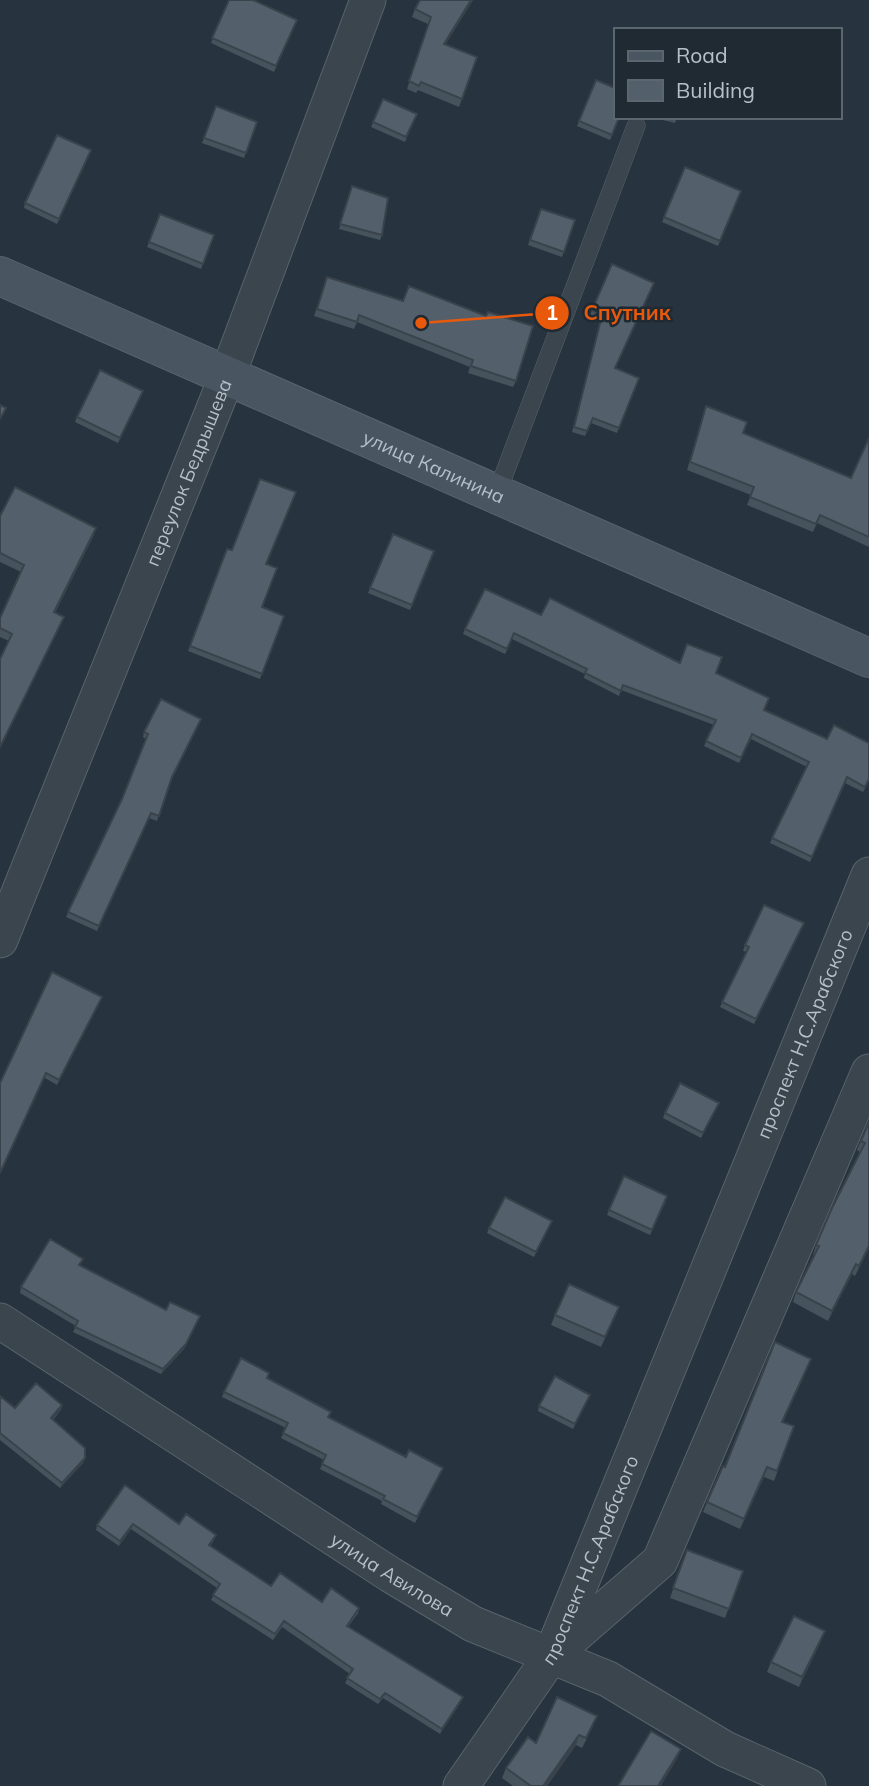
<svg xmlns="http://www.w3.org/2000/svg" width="869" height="1786" viewBox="0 0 869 1786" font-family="Mulish,sans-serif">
	<rect width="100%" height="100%" fill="#27333e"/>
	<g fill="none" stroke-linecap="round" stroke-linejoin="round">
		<!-- service casing -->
		<g stroke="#59636c" stroke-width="19">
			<path id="service" d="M497 493 636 126"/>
		</g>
		<!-- minor casing -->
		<g stroke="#59636c" stroke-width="37">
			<g id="minor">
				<path id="s1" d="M0 940 228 374 368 0"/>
				<path id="s2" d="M0 1321 391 1575 473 1624 608 1679 725 1749 808 1786"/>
				<path d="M559 1649 660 1561 869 1072"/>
				<path id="s3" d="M461 1786 551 1656 869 875"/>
			</g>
		</g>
		<!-- secondary casing -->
		<g stroke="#59636c" stroke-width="40">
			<g id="secondary">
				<path id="s4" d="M0 276 869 658"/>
			</g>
		</g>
		<!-- service -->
		<use href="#service" stroke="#3b454e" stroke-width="18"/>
		<!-- minor -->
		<use href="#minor" stroke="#3b454e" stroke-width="35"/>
		<!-- secondary -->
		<use href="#secondary" stroke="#495560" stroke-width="38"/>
	</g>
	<!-- wall -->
	<path fill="#47535c" d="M229 0 295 25 274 72 211 43Z
		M473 0 445 45 477 57 459 107 418 90 416 93 407 89 428 24 412 17 415 9Z
		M596 80 620 117 610 140 577 126Z
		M383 99 417 114 405 142 371 127Z
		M216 106 257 122 244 158 202 143Z
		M650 117H677L675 123Z
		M89 156 57 224 24 208 25 203Z
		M685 167 741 191 718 246 662 222Z
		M352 186 382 235 380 240 339 229Z
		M541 209 575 220 562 257 528 245Z
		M160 214 214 235 201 269 147 247Z
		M612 264 615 368 639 378 617 433 591 423 585 436 572 432 601 320 590 315Z
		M327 277 516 381 513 387 468 373 470 367 357 322 354 329 314 316Z
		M143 391 118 443 75 422 77 417Z
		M706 406 743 433 851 478 869 438V547L817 523 813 532 747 505 751 495 687 470Z
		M0 516 94 535 55 613 64 617 61 624 9 641 0 637V618L21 572 0 562Z
		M393 534 434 551 410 610 368 593Z
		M227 549 267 564 262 607 284 616 260 679 188 651Z
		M541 615 680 663 716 674 764 710 827 739 869 743V781L863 792 845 783 810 862 770 843 807 767 751 739 739 763 704 746 714 725 621 690 619 696 584 678 585 674 512 639 505 654 463 634 465 629Z
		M199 724 171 781 157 821 149 818 97 931 66 917 122 799 146 739 143 737 144 732Z
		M804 923 754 1024 720 1007 747 952 743 951 745 945Z
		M100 1002 57 1085 45 1078 0 1083Z
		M717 1108 701 1138 663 1118 665 1113Z
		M869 1122V1248L855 1276 852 1274 828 1321 793 1302 796 1292 815 1256 813 1255 816 1245 860 1152 857 1150Z
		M666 1201 650 1235 607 1215 609 1210Z
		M552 1221 534 1257 487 1233 489 1228Z
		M80 1266 166 1310 200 1316 184 1349 161 1374 73 1332 76 1326 20 1293 21 1287Z
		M555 1315 615 1317 601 1347 551 1325Z
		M807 1369 783 1422 794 1426 774 1481 764 1477 740 1529 703 1512 707 1502 725 1467Z
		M267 1378 328 1417 406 1457 443 1468 415 1523 381 1504 382 1501 320 1469 324 1460 281 1438 286 1428 222 1397 224 1392Z
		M590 1395 573 1429 538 1411 539 1406Z
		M0 1396 15 1408 62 1405 61 1410 53 1420 85 1458 83 1463 60 1488 0 1440Z
		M179 1524 214 1540 210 1546 271 1586 322 1602 359 1608 358 1613 348 1627 461 1702 440 1734 383 1698 378 1704 345 1683 350 1674 282 1627 273 1640 211 1600 217 1588 131 1529 119 1546 96 1530 97 1525Z
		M687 1550 743 1571 725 1618 670 1598Z
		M825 1631 821 1641 799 1687 767 1672 771 1662Z
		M593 1726 582 1748 576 1745 547 1786H513L502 1778 506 1768 536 1743Z"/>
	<!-- shaded-wall -->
	<path fill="#3a434b" d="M471 0H473L441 52 444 44Z
		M96 528 94 535 51 620 54 612Z
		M64 617 61 624 0 749V747Z
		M102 997 100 1002 57 1085 59 1080Z
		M869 1246V1248L855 1276 859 1266Z
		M856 1264 852 1274 828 1321 832 1311Z
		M200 1316 184 1349 161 1374 163 1369Z
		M811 1359 807 1369 778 1432 782 1422Z
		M62 1405 61 1410 49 1424 51 1418Z
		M85 1458 83 1463 60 1488 62 1483Z
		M767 1467 764 1477 740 1529 744 1519Z
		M133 1524 131 1529 119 1546 120 1541Z
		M825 1631 821 1641 799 1687 802 1677Z
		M463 1697 461 1702 440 1734 442 1729Z
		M579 1735 576 1745 547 1786H543Z
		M681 1749 677 1759 661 1786H658Z"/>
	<!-- building -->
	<path fill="#53606b" stroke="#3a434b" stroke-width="2" d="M229 0H253L297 20 276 66 212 38Z
		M420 0H471L444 44 477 57 462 99 421 82 419 86 409 81 431 17 415 9Z
		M596 80 615 88V117H619L612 135 579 121Z
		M383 99 417 114 406 137 373 122Z
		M216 106 257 122 246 153 204 138Z
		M57 135 91 150 59 219 25 203Z
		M685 167 741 191 720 241 664 217Z
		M352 186 388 198 382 235 340 224Z
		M541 209 575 220 564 252 530 240Z
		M160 214 214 235 203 264 149 242Z
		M612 264 654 283 615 368 639 378 619 428 593 418 587 431 574 427 602 315 592 310Z
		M327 277 403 301 409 286 486 316 488 312 533 326 516 381 471 366 473 360 359 315 357 322 317 309Z
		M100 370 143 391 120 438 77 417Z
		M0 405 6 408 0 419Z
		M706 406 747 422 743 433 851 478 869 438V537L820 515 816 524 750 497 754 487 690 462Z
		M260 479 296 492 266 564 277 568 262 607 284 616 262 674 190 646 227 549 232 550Z
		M15 487 96 528 54 612 64 617 0 747V659L12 634 0 628V618L24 565 0 553V516Z
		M393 534 434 551 412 605 370 588Z
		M485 589 541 615 550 598 680 663 687 644 722 657 716 673 769 698 764 710 827 739 834 725 869 743V779L865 787 847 777 812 857 772 838 809 762 752 734 741 758 706 741 716 720 623 685 621 691 585 673 587 669 514 633 507 649 465 629Z
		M161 699 201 719 172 777 159 816 151 813 99 926 68 912 122 799 148 734 144 732Z
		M764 905 804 923 756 1019 722 1002 749 947 745 945Z
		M52 972 102 997 59 1080 46 1073 0 1173V1083Z
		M680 1083 719 1103 703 1133 665 1113Z
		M869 1122V1246L859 1266 856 1264 832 1311 796 1292 819 1246 816 1245 832 1208 865 1143 861 1141Z
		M624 1176 667 1196 652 1230 609 1210Z
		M505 1197 552 1221 536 1252 489 1228Z
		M50 1239 83 1259 79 1265 166 1310 170 1302 200 1316 186 1344 163 1369 75 1327 78 1321 21 1287Z
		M569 1284 619 1307 605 1337 555 1315Z
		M775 1342 811 1359 782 1422 794 1426 777 1471 767 1467 744 1519 707 1502 723 1466 725 1467Z
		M241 1358 269 1373 267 1378 331 1412 328 1417 406 1457 409 1450 443 1468 417 1517 383 1499 385 1496 322 1464 326 1455 283 1433 288 1423 224 1392Z
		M555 1376 590 1395 575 1424 539 1406Z
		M36 1383 62 1405 51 1418 85 1448V1458L62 1483 0 1433V1396L15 1408Z
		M125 1485 179 1524 186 1514 216 1535 209 1545 271 1586 280 1573 322 1602 331 1588 359 1608 347 1626 463 1697 442 1729 385 1693 380 1699 347 1678 353 1669 284 1621 275 1634 213 1595 220 1584 133 1524 120 1541 97 1525Z
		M687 1550 743 1571 729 1609 673 1588Z
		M794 1616 825 1631 802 1677 771 1662Z
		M557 1697 597 1716 586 1738 579 1735 543 1786H531L506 1768 528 1737 536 1743Z
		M651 1731 681 1749 658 1786H618Z"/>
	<g text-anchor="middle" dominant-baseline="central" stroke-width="5" stroke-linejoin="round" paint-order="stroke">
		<!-- street labels -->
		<g font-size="19" fill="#b7c0c9" stroke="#202a33">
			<text stroke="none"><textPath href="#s4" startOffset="474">улица Калинина</textPath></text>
			<text stroke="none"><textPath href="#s1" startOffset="504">переулок Бедрышева</textPath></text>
			<text stroke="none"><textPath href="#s3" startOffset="830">проспект Н.С.Арабского</textPath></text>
			<text stroke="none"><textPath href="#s3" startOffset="262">проспект Н.С.Арабского</textPath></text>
			<text stroke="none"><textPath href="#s2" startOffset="467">улица Авилова</textPath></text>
		</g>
	</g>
	<!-- callouts -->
	<path fill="none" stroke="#e8590c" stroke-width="2.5" d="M421 323L552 313"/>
	<g fill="#e8590c" stroke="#202a33" stroke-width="2.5">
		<circle cx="421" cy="323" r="7"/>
		<circle cx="552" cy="313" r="18"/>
	</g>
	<g font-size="21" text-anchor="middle" font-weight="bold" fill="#fff">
		<text x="552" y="320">1</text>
	</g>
	<g font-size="21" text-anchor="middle" font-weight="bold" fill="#e8590c" stroke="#202a33" stroke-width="5" stroke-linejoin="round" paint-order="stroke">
		<text x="627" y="320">Спутник</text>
	</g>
	<!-- legend -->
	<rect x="614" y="28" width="228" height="91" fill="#202a33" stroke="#5c666f" stroke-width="2"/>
	<rect x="628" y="51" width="35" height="10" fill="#495560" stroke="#5c666f" stroke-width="2"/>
	<text x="676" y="63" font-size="21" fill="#b7c0c9">Road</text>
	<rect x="628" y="80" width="35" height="21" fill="#53606b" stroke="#5c666f" stroke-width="2"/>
	<text x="676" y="98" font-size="21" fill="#b7c0c9">Building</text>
</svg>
